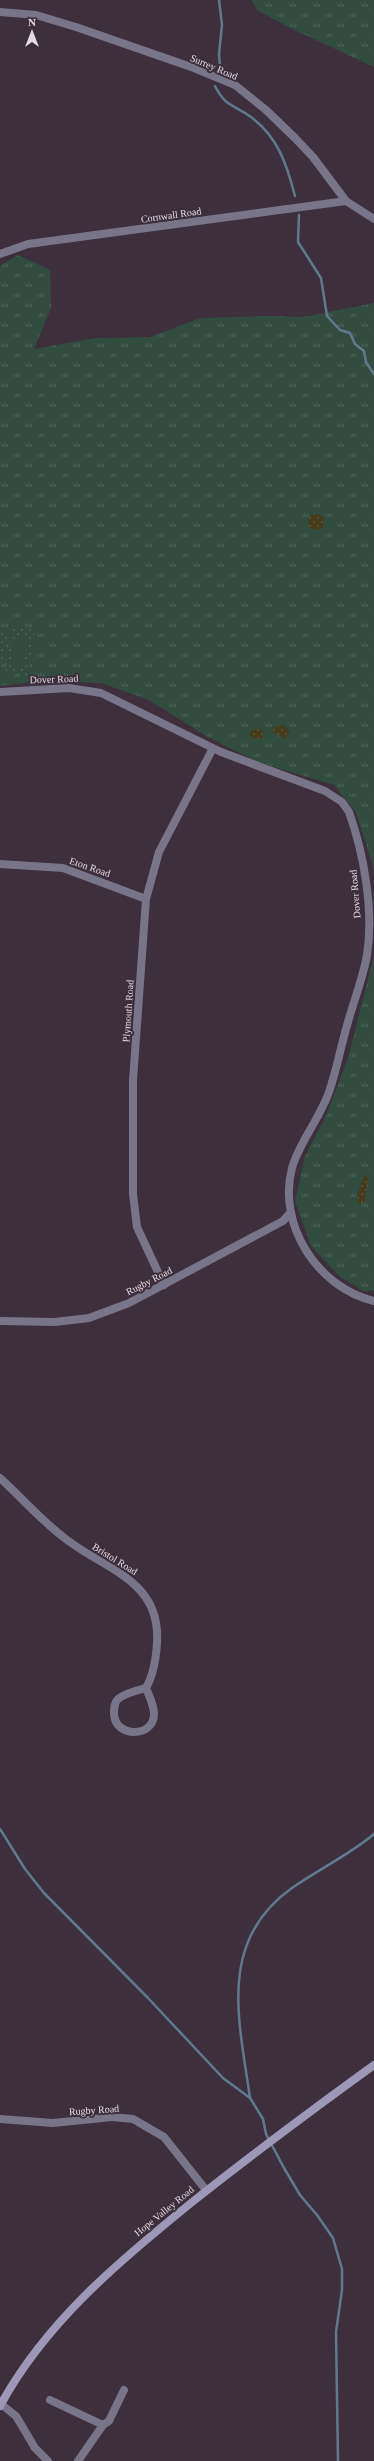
<svg xmlns="http://www.w3.org/2000/svg" width="374" height="2461" viewBox="0 0 374 2461" font-family="'Times New Roman',serif">
	<defs>
		<pattern id="grass-tufts" width="24" height="20" patternUnits="userSpaceOnUse"><rect width="24" height="20" fill="#324d3f"/><path d="M3 7l-1-3M5 7V3M7 7l1-3M15 17l-1-3M17 17v-4M19 17l1-3" fill="none" stroke="#50665a"/></pattern>
		<pattern id="sand-dots" width="8" height="8" patternUnits="userSpaceOnUse"><rect width="8" height="8" fill="#443c1c"/><path d="M2 2h.1M6 6h.1" fill="none" stroke="#5f583d" stroke-width="1.8" stroke-linecap="round"/></pattern>
		<pattern id="park-dots" width="8" height="8" patternUnits="userSpaceOnUse"><rect width="8" height="8" fill="#324d3f"/><path d="M2 2h.1M6 6h.1" fill="none" stroke="#50665a" stroke-width="1.8" stroke-linecap="round"/></pattern>
	</defs>
	<rect width="100%" height="100%" fill="#3d2f3c"/>
	<!-- grass -->
	<path fill="url(#grass-tufts)" d="M252 0H374V67L288 27 257 10Z
		M18 255 50 270 51 308 34 349 95 338 150 337 200 318 271 316 303 317 374 303V875L372 863 356 812 334 785 258 762 206 736 149 700 101 683 41 681 0 686V266Z
		M374 956V1291H364L340 1277 311 1246 295 1201 305 1156 326 1116 348 1058Z"/>
	<!-- sand -->
	<path fill="url(#sand-dots)" d="M308 522a8 8 0 1 1 16 0a8 8 0 1 1-16 0Z
		M284 725 290 732 284 739 272 731 274 727Z
		M259 728 264 732 262 739H256L249 735 251 731Z
		M364 1175 368 1178 365 1202 360 1204 356 1199Z"/>
	<!-- park -->
	<path fill="url(#park-dots)" d="M13 626 35 630 27 676 5 672Z
		M0 632 8 634 0 671Z"/>
	<!-- garden -->
	<path fill="#324d3f" d="M15 635 29 638 23 668 10 665Z"/>
	<g fill="none" stroke-linecap="round" stroke-linejoin="round">
		<!-- stream -->
		<path stroke="#5f7a8d" stroke-width="2.5" d="M219 0 222 25 219 54 220 69
			M215 86C226 108 234 104 251 117 278 137 287 165 295 196
			M299 215 298 242 321 278 327 316 340 330 350 333 355 344 364 351 366 362 374 374
			M0 1829 25 1869 44 1893 148 1998 223 2078 250 2098 263 2119 266 2134 284 2168 300 2195 317 2215 333 2238 342 2269V2290L336 2332 338 2461
			M250 2098C239 2020 217 1941 292 1888 319 1869 349 1855 374 1834"/>
		<!-- street -->
		<path stroke="#777587" stroke-width="8" d="M0 12 36 15 76 27 194 68 235 85 266 110 295 138 313 157 346 201 374 219
			M0 254 28 244 346 201
			M0 692 69 688 101 693 221 752 325 791 342 802 349 812C364 854 374 911 367 955 363 978 354 1000 348 1022 341 1045 337 1069 329 1092 320 1118 299 1143 292 1168 277 1225 318 1288 374 1301
			M0 864 63 868 146 899
			M164 1285 137 1227 133 1194V1080L146 899 159 852 213 748
			M0 1321 55 1322 89 1318 129 1303 283 1221 291 1212
			M0 1478C21 1497 40 1519 62 1536 103 1570 161 1578 157 1643 156 1659 154 1674 146 1688 138 1690 125 1693 118 1699 114 1703 114 1708 114 1714 115 1738 154 1738 154 1714 154 1705 149 1696 146 1688
			M0 2119 53 2123 112 2117 133 2119 164 2137 206 2190
			M50 2400 103 2425
			M1 2404 16 2416 35 2448 48 2461
			M78 2461 103 2425 109 2421 124 2390"/>
		<!-- secondary -->
		<path stroke="#9c98b5" stroke-width="8" d="M0 2406C45 2323 118 2262 191 2203 251 2155 312 2110 374 2065"/>
	</g>
	<g text-anchor="middle" dominant-baseline="central" stroke-width="4" stroke-linejoin="round" paint-order="stroke">
		<!-- street labels -->
		<g font-size="10" fill="#e3dae2" stroke="#3d2f3c">
			<text transform="translate(214 67) rotate(23)">Surrey Road</text>
			<text transform="translate(171 215) rotate(-8)">Cornwall Road</text>
			<text transform="translate(54 679) rotate(-2)">Dover Road</text>
			<text transform="translate(90 867) rotate(19)">Eton Road</text>
			<text transform="translate(355 894) rotate(-95)">Dover Road</text>
			<text transform="translate(128 1011) rotate(-86)">Plymouth Road</text>
			<text transform="translate(149 1281) rotate(-27)">Rugby Road</text>
			<text transform="translate(115 1559) rotate(32)">Bristol Road</text>
			<text transform="translate(94 2110) rotate(-4)">Rugby Road</text>
			<text transform="translate(164 2211) rotate(-39)">Hope Valley Road</text>
		</g>
	</g>
	<!-- north arrow -->
	<g transform="translate(32 32)" stroke="#3d2f3c" stroke-width="3" paint-order="stroke">
	<path d="M0-3L7 15L0 10L-7 15Z" fill="#e3dae2"/>
	<text y="-6" font-size="11" font-weight="bold" text-anchor="middle" fill="#e3dae2">N</text>
	</g>
</svg>
